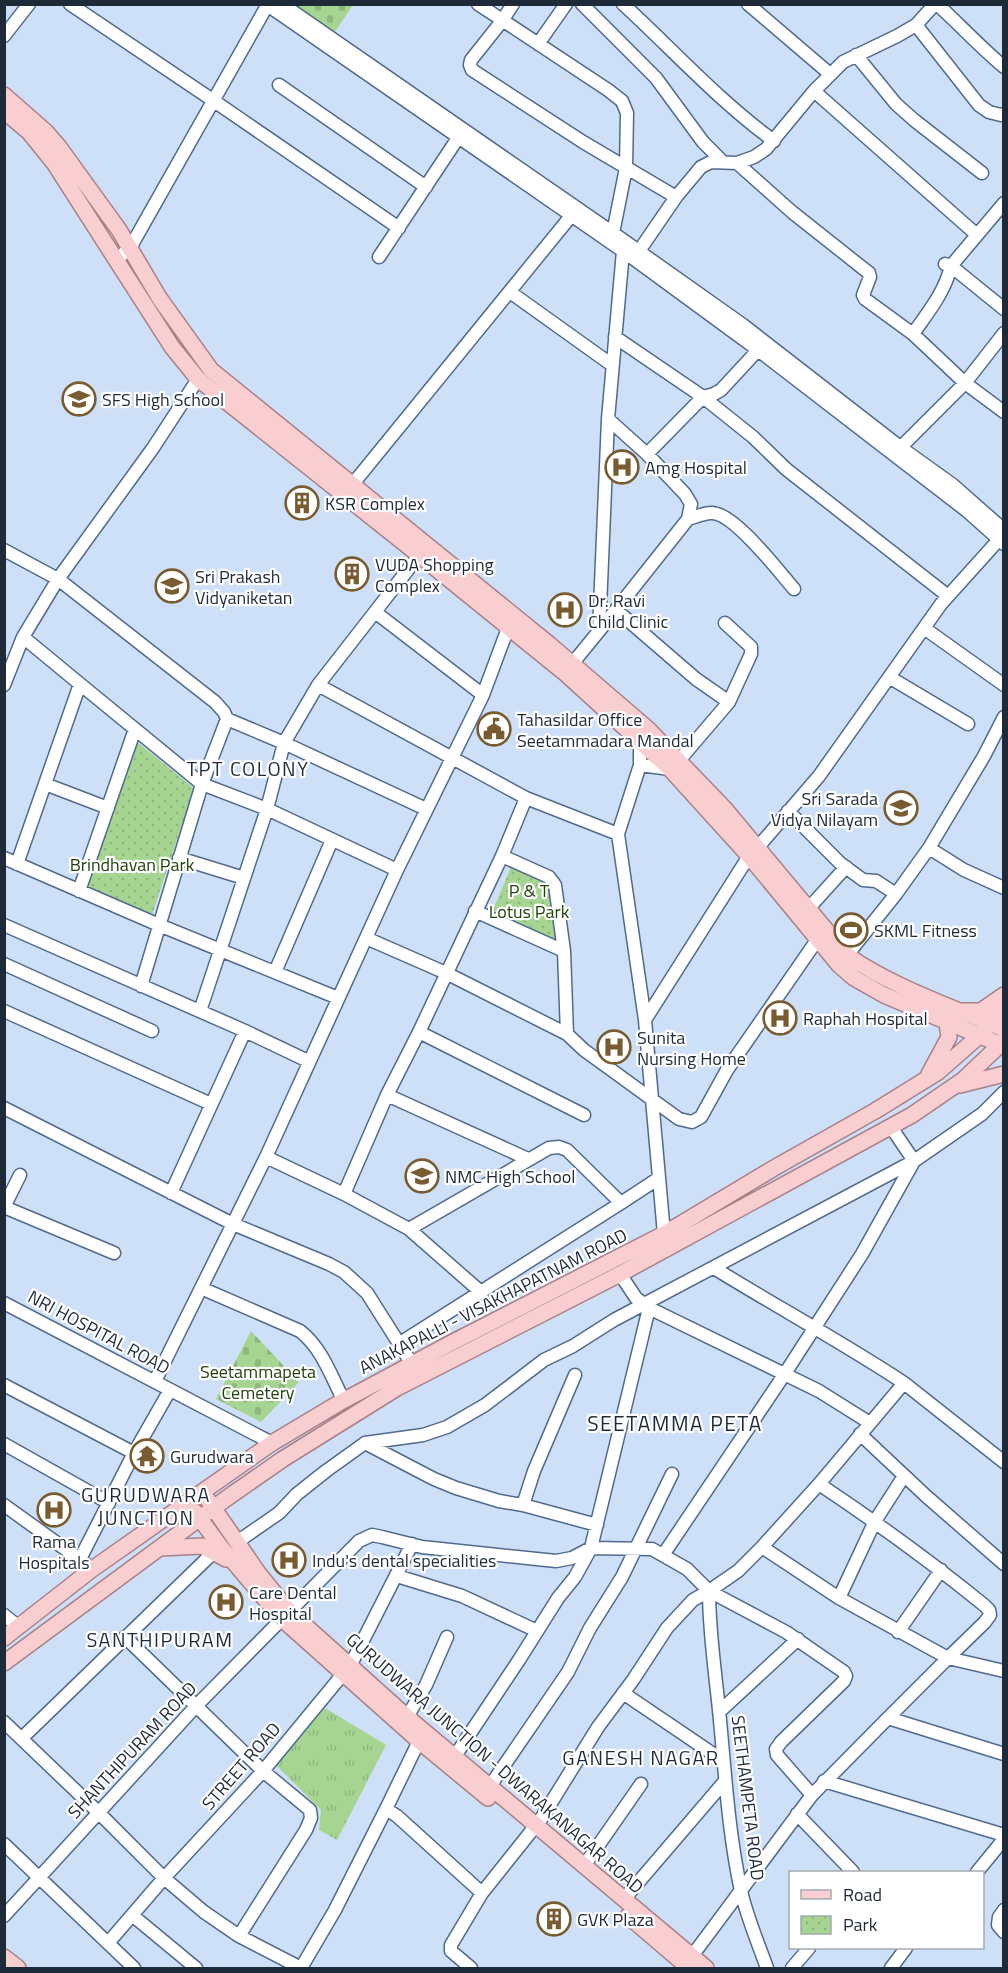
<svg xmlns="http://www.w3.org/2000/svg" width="1008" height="1973" viewBox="0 0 1008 1973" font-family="'Titillium Web',sans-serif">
	<defs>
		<pattern id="grass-tufts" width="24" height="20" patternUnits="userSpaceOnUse" patternTransform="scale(1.5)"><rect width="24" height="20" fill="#a5d591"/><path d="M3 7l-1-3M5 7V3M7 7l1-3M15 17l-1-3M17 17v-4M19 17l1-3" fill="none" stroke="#8eb77e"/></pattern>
		<pattern id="cemetery-stones" width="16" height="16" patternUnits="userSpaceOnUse" patternTransform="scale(1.5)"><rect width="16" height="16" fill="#a5d591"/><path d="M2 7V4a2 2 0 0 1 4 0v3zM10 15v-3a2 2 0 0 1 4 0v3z" fill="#8eb77e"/></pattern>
		<pattern id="park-dots" width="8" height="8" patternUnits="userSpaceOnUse" patternTransform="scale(1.5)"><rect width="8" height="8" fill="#a5d591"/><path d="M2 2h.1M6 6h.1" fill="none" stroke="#8eb77e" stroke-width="1.8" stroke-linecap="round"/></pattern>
	</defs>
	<rect width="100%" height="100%" fill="#cedff8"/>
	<!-- grass -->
	<path fill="url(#grass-tufts)" d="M325 1708 386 1745 337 1840 319 1830 321 1810 275 1764Z"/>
	<!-- cemetery -->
	<path fill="url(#cemetery-stones)" d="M292 5H353L334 33Z
		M251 1331 299 1382 261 1422 216 1399Z"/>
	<!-- park -->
	<path fill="url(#park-dots)" d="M137 742 194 788 152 915 88 887Z
		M511 867 551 883 558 941 493 910Z"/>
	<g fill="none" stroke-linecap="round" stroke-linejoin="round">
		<!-- minor casing -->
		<g stroke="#506a8d" stroke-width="15">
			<path id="minor" d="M70 4 214 101 399 228
				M266 4 623 251 758 350 967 511 1004 544
				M282 4 613 233 743 325 900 447 953 485 1004 530
				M478 4 608 90 622 101 627 113 626 168 613 233 623 251 608 419 599 631 572 664
				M513 4 502 21 471 60 470 65 472 70 583 142 676 197
				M582 4 656 78 703 142 723 162
				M623 4C673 50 719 101 774 141
				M748 4 830 74
				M937 4C960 25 980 47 1004 67
				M916 25 979 105 989 112 1001 115 1004 114
				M4 36 29 4
				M538 44 566 4
				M856 55 896 104 914 120 982 173
				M279 85 426 187
				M814 91 977 235
				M737 163 792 212 869 273 870 277 863 295 865 299 913 334 965 383 1004 412
				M1004 203 951 266 1004 309
				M639 251 676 197 701 167 711 162 737 163 754 157 766 149 814 91 843 62 897 36 916 25 935 4
				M379 257 458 138
				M117 259 130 248 268 4
				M510 292 612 365
				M913 334C928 312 945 292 951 266L945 264
				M615 337 703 397 753 437 786 469 948 596
				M896 452 965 383 1004 333
				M647 454 703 397 714 394 721 390 758 350
				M352 485 571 216
				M688 519C695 517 704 513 711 513 733 511 780 573 794 589
				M4 550 58 579 215 702 224 712 227 719
				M616 610 696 679 729 702
				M375 612 483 695
				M924 628 1004 685
				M599 631 688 519 691 504 685 494 647 454 608 419
				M889 677 968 724
				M80 684 202 784 267 809 397 870
				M4 685 23 637 58 579 153 448 198 379
				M640 741V765L618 834 645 1020 664 1234
				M640 765 670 769 682 757 729 702 751 654V647L725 623
				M45 784 108 808
				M526 798 618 834
				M788 811 840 863 863 880 876 881 896 894
				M929 848 984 756 1004 717
				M502 856 549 877 555 885 564 951 567 1034
				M4 858 159 925 338 998
				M179 858 244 878
				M17 864 80 684 23 637
				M79 891 135 729
				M808 909 846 867
				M475 911 564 951
				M4 925 245 1031 308 1061
				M366 938 446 973 567 1034 584 1050 679 1119 692 1122 701 1117 727 1070 817 940
				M843 960 896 894 929 848 964 870 1004 888
				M4 964 152 1031
				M275 972 332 840
				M141 986 202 784 227 719 284 743 426 809
				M4 1011 211 1104
				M200 1011 267 809 284 743 318 685 424 549
				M645 1020 749 856 758 847 819 776 941 604 1003 535
				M419 1032 584 1115
				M387 1095 528 1159
				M4 1108 233 1224 329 1264 344 1272 367 1293 412 1364
				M266 1157 344 1194 387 1095 419 1032 502 856 526 798 318 685
				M171 1193 245 1031
				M344 1194 409 1229 482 1293
				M621 1203 659 1178
				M4 1207 114 1253
				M4 1207 20 1175
				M714 1268C777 1307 842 1342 904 1383
				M201 1288 300 1331C322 1348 331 1376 344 1401
				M4 1303 272 1443
				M649 1308 819 1391 870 1423
				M400 1343 621 1203 567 1150 559 1147 549 1148 409 1229
				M155 1381 266 1157 397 870 483 695 508 628 512 622
				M4 1385 134 1453
				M860 1434 926 1496 1004 1564
				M365 1443 434 1479 456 1488 499 1501 523 1505 597 1525
				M4 1444 109 1503
				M4 1505 86 1564
				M523 1505 534 1471 575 1375
				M237 1542 279 1513 297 1494 326 1471 365 1443 423 1435 447 1427 485 1405 544 1360 573 1346 614 1320 914 1161 982 1114 1004 1092
				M762 1547 839 1598 948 1658 985 1622 990 1615 989 1610 984 1605C931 1562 876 1522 819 1484
				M663 1555 784 1375 862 1254 914 1161 891 1127
				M80 1559 134 1453 170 1390
				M397 1576 462 1596 537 1631
				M709 1591C709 1631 715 1670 719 1710 725 1770 728 1831 741 1891 747 1917 758 1943 767 1968
				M709 1591 786 1632 844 1672 846 1676 844 1681 781 1742 776 1749 777 1755 812 1795
				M839 1598 875 1521 904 1476
				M4 1615 19 1627
				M898 1632 941 1570
				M125 1637 263 1771 310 1810 311 1818 306 1830 239 1936
				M350 1666 412 1544
				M623 1693 722 1760
				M719 1712 798 1639
				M407 1717 426 1685 447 1637
				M888 1718 948 1658 1004 1671
				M4 1722 98 1812 164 1878 204 1912 239 1936 301 1968
				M22 1738 219 1547
				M455 1756 519 1660 558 1598 575 1577 591 1548 652 1549 687 1569 709 1591 738 1571 762 1547 819 1484 904 1383 1004 1462
				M824 1781 1004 1835
				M490 1786 568 1672 590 1628 622 1577 672 1474
				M386 1809 419 1741
				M797 1814 853 1872
				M4 1844 134 1968
				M584 1866 641 1784
				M977 1872 1004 1839
				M624 1899 725 1781
				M1004 1910 999 1917 998 1925 1004 1932
				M132 1915 196 1968
				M4 1916 197 1705 359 1541 372 1535 382 1537 422 1547 556 1561 572 1558 591 1548 649 1308 636 1298 620 1274
				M108 1943 164 1878 263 1771 343 1674
				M692 1956 812 1795 888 1718 1004 1754
				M301 1968 335 1910 386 1809 397 1816 482 1893
				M471 1968 451 1951V1945L482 1893 541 1819 598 1727 633 1680 667 1628 693 1600 709 1591
				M792 1968 809 1948
				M891 1968 906 1948"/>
		</g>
		<!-- major casing -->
		<g stroke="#a98087" stroke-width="18">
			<path id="major" d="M4 95 46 132 59 147 119 230 160 299 211 370 549 644 648 729 725 809 847 955C890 986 954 1008 1004 1029
				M4 111 29 132 54 163 172 347 198 379 419 555 566 674 670 769 749 856 839 965 854 978 884 995 1004 1046
				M963 1011H981L1004 995
				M929 1074 949 1037 947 1023
				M960 1085 1004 1074
				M208 1500 259 1574 289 1611 407 1717 706 1968
				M195 1512 220 1546 282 1619 419 1741 488 1798
				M160 1548 202 1546 226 1559
				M4 1638 91 1570 272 1443 339 1403 453 1342 664 1234 774 1168 875 1111 938 1072 979 1036 1004 1008
				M4 1663 227 1498 283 1459 397 1388 620 1274 912 1115 963 1080 1004 1041
				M628 1916 689 1968
				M4 1957 18 1968"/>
		</g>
		<!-- minor -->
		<use href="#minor" stroke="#fff" stroke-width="12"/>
		<!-- major -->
		<use href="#major" stroke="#f8ced0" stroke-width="15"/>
	</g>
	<!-- icons -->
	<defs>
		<g id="school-ring" transform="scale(1.725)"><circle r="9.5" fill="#fff" stroke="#785b2f" stroke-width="1.5"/><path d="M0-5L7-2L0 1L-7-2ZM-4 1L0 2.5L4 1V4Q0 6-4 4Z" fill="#785b2f"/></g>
		<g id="hospital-ring" transform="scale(1.725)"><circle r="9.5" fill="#fff" stroke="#785b2f" stroke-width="1.5"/><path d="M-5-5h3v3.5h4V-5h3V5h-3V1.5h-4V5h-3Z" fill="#785b2f"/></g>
		<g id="building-ring" transform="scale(1.725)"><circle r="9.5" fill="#fff" stroke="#785b2f" stroke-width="1.5"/><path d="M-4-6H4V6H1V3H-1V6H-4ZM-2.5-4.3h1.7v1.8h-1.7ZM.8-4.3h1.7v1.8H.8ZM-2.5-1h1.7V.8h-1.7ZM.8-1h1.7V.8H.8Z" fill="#785b2f"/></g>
		<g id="civic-ring" transform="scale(1.725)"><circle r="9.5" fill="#fff" stroke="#785b2f" stroke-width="1.5"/><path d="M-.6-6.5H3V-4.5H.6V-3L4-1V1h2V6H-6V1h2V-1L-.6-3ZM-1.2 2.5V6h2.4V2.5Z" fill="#785b2f"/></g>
		<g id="stadium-ring" transform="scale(1.725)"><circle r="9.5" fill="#fff" stroke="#785b2f" stroke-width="1.5"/><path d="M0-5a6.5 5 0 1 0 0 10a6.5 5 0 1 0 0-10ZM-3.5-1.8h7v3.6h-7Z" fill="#785b2f"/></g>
		<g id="temple-ring" transform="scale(1.725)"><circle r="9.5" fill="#fff" stroke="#785b2f" stroke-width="1.5"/><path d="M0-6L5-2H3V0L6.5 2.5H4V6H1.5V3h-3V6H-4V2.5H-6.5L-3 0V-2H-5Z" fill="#785b2f"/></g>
	</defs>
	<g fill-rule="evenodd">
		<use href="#school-ring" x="79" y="399"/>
		<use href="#hospital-ring" x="622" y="467"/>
		<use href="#building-ring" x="302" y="503"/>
		<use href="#building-ring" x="352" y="574"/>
		<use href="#school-ring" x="172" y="586"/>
		<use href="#hospital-ring" x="565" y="610"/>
		<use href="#civic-ring" x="494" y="729"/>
		<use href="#school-ring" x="901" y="808"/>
		<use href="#stadium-ring" x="851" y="930"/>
		<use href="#hospital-ring" x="780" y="1018"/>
		<use href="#hospital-ring" x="614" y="1047"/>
		<use href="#school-ring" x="422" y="1176"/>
		<use href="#temple-ring" x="147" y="1456"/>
		<use href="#hospital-ring" x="54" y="1510"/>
		<use href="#hospital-ring" x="289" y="1560"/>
		<use href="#hospital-ring" x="226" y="1602"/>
		<use href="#building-ring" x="554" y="1919"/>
	</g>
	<g text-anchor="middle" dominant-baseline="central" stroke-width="4.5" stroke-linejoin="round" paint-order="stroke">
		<!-- poi labels -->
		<g font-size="18" fill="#1f2a39" stroke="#fff" text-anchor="start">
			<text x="102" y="399">SFS High School</text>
			<text x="645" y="467">Amg Hospital</text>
			<text x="325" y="503">KSR Complex</text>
			<text x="375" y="564">VUDA Shopping<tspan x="375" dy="21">Complex</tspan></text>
			<text x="195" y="576">Sri Prakash<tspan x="195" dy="21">Vidyaniketan</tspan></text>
			<text x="588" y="600">Dr. Ravi<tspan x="588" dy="21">Child Clinic</tspan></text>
			<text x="517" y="719">Tahasildar Office<tspan x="517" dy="21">Seetammadara Mandal</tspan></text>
			<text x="878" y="798" text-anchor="end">Sri Sarada<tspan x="878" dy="21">Vidya Nilayam</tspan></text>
			<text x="874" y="930">SKML Fitness</text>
			<text x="803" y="1018">Raphah Hospital</text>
			<text x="637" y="1037">Sunita<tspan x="637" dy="21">Nursing Home</tspan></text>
			<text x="445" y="1176">NMC High School</text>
			<text x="170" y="1456">Gurudwara</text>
			<text x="54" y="1541" text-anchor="middle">Rama<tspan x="54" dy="21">Hospitals</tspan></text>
			<text x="312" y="1560">Indu's dental specialities</text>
			<text x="249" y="1592">Care Dental<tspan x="249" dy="21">Hospital</tspan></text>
			<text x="577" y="1919">GVK Plaza</text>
		</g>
		<!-- park labels -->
		<g font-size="18" fill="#20440b" stroke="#fff">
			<text x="132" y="864">Brindhavan Park</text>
			<text x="529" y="890">P &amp; T<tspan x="529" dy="21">Lotus Park</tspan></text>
			<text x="258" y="1371">Seetammapeta<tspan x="258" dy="21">Cemetery</tspan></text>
		</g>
		<!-- street labels -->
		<g font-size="18" fill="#1f2a39" stroke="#fff">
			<text transform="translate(493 1301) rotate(-27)">ANAKAPALLI - VISAKHAPATNAM ROAD</text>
			<text transform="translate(99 1332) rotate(28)">NRI HOSPITAL ROAD</text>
			<text transform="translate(132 1750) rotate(-47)">SHANTHIPURAM ROAD</text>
			<text transform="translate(495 1763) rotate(41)">GURUDWARA JUNCTION - DWARAKANAGAR ROAD</text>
			<text transform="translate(241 1766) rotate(-49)">STREET ROAD</text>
			<text transform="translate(748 1798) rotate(83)">SEETHAMPETA ROAD</text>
		</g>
		<!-- neighbourhood labels -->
		<g font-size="20" letter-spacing="1.5" fill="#1f2a39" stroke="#fff">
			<text x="248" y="768">TPT COLONY</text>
			<text x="146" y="1494">GURUDWARA<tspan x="146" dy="23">JUNCTION</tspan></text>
			<text x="160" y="1639">SANTHIPURAM</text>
			<text x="641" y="1757">GANESH NAGAR</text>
		</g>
		<!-- quarter labels -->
		<g font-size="21" letter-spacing="1.5" fill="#1f2a39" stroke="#fff">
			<text x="675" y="1423">SEETAMMA PETA</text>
		</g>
	</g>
	<!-- border -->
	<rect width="1008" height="1973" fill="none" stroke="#1f2a39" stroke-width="12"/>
	<!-- legend -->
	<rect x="789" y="1871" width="195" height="78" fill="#ffffff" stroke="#a5aab0" stroke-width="1.5"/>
	<rect x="801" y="1890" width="30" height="9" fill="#f8ced0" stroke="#a5aab0" stroke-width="1.5"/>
	<text x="843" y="1901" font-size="18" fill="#1f2a39">Road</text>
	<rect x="801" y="1916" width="30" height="18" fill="url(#park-dots)" stroke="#a5aab0" stroke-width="1.5"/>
	<text x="843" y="1931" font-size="18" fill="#1f2a39">Park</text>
</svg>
